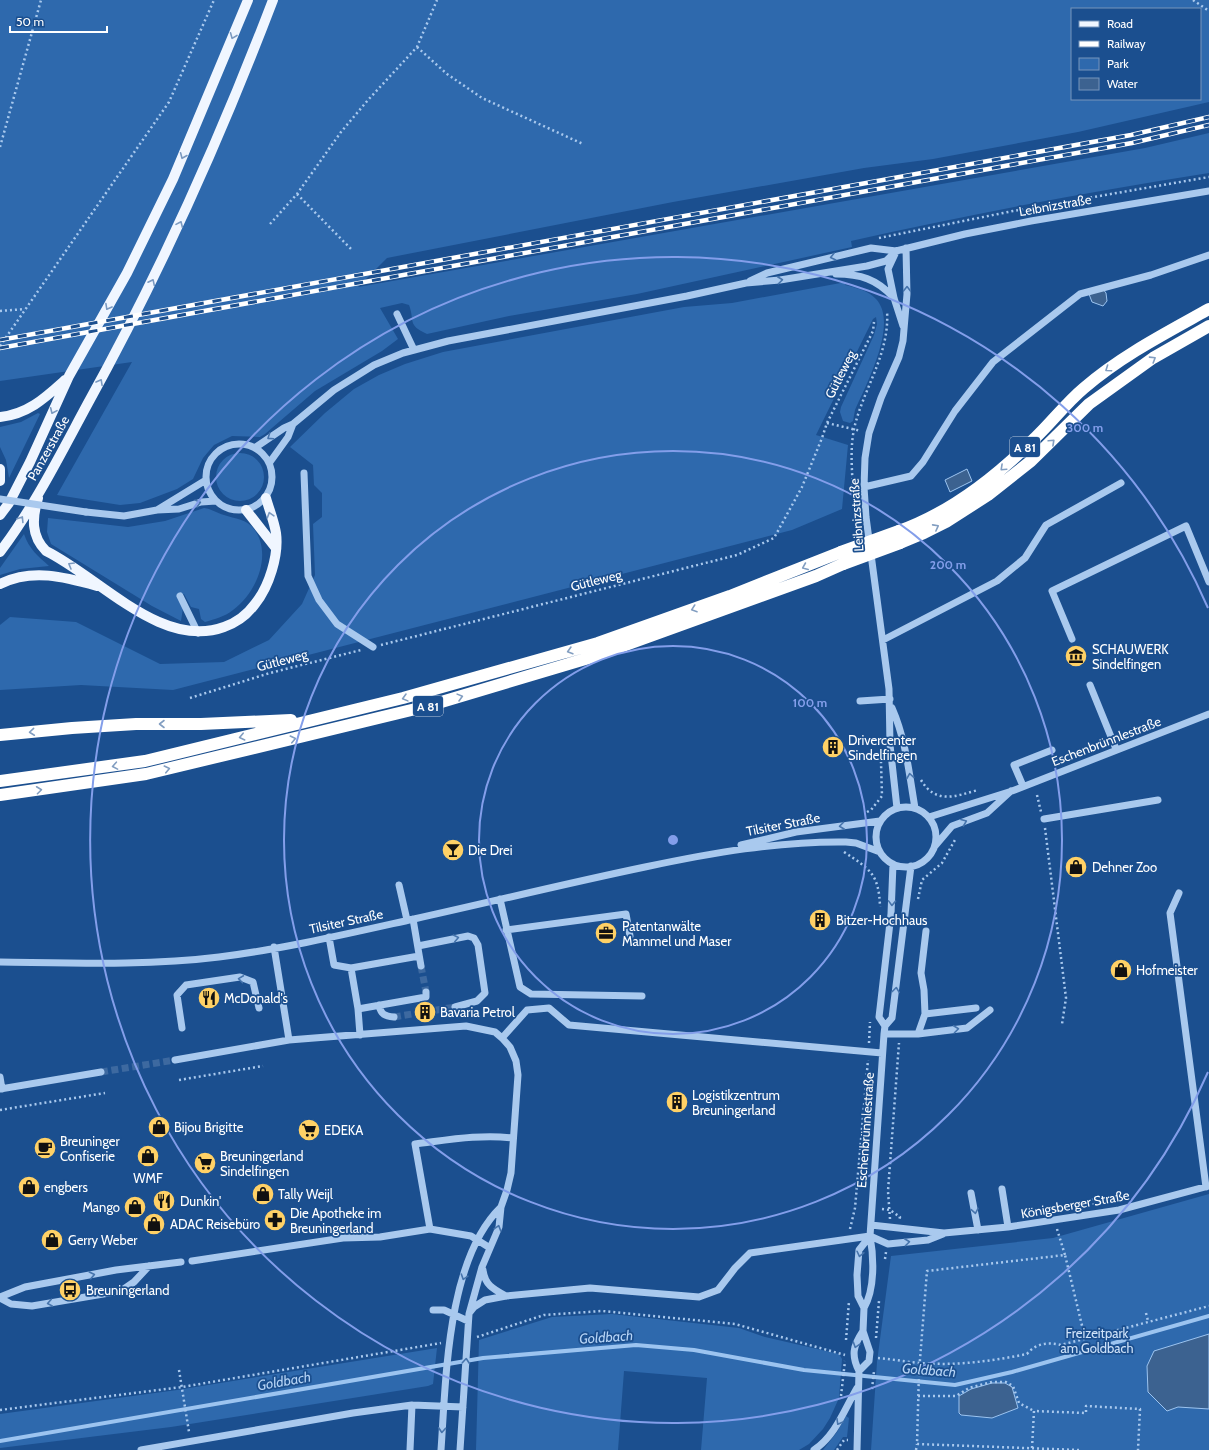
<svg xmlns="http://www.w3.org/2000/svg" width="1209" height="1450" viewBox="0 0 1209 1450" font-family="Cabin,sans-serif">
	<rect width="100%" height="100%" fill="#1b4f8f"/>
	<!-- green -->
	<path fill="#2e69ad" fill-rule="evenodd" d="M0 0H1209V102L1078 132 933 159 864 168 673 202 387 258 358 287 1145 148 1209 133V173C1089 192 970 214 851 241L852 247 637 294 509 316 427 334C407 325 415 321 409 305L402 303 380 308 398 339 382 351 315 391 265 434 260 437 232 436 214 445 203 458 193 479 177 489 140 503 120 505 57 495 132 362 0 381ZM1072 9H1200V99H1072Z
		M846 282 845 285C856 288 868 290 876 299 899 323 866 385 855 410L853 421 850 423 843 421 840 412 841 407 874 335 877 324 876 317 873 319 816 435 848 445 842 509 792 530 173 690 81 685 0 690V625L10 617 76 622 160 664 224 662 269 640 302 604 315 575 313 524 322 517V493L314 485 313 465 290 447 325 413 354 389 379 375 405 364 443 352 684 307 732 303Z
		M38 413 40 414 9 478 6 460 0 447V427L21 422Z
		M216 477a24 24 0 1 1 48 0a24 24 0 1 1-48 0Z
		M204 508C212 509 217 513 224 515 235 519 247 519 254 529 273 554 256 594 233 610 224 617 215 619 205 622L201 619 199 609 191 607 184 594 177 596 183 608 181 621 152 606 51 544 47 532 48 518 128 527 165 521Z
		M24 534C29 549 38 556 49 566L20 569 0 575V568Z
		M1209 1194V1450H871L877 1362 891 1256 1053 1238Z
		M612 1314 739 1328 765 1337 839 1354 842 1359 839 1398 830 1418 823 1429 809 1444 799 1450H701L707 1378 624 1371 618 1450H476L479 1340 552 1317Z
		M437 1348 433 1384 428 1386 171 1427 0 1448V1414L177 1390Z
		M846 1416 849 1418 847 1437H843L834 1450H823L837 1432Z"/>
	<!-- water -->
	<path fill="#3c6290" stroke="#9cc4f0" d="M1102 288 1106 293 1107 301 1103 306 1092 302 1089 294Z
		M967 469 972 481 950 492 945 480Z
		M1209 1334V1409L1178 1407 1167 1411 1148 1392 1147 1366 1154 1351Z
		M992 1383H1005L1012 1387 1018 1408 992 1418 961 1415 959 1413V1396L971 1389Z"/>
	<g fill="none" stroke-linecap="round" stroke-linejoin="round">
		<!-- stream -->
		<path stroke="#9cc4f0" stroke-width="4" d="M0 1441 483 1358 636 1345 694 1350 804 1370 955 1385 1012 1372 1209 1316"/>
		<!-- minor-tunnel -->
		<path stroke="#3d69a0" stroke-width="7" stroke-dasharray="7 3.5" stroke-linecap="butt" d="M421 966 426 992
			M394 1017 455 1007
			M101 1072 175 1060"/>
		<!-- path -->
		<path stroke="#a9c9ee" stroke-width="2.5" stroke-dasharray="2 3" stroke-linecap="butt" d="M1193 0 1209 11
			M417 47 447 74 482 98 583 144
			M0 147 41 0
			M297 194 353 251
			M270 224 297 194 341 132 368 100 417 47 437 0
			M879 238 1013 211 1209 177
			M0 311 25 309
			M0 346 169 102 214 0
			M827 423 861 431
			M853 490C852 470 850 449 854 429 863 389 890 354 887 311
			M381 645 737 555 774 538 802 487 822 438 827 423 873 331 874 322
			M190 698 270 673 361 650
			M921 780C936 805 956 796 978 790
			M1037 795 1041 812
			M867 812 871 810 882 796 881 762
			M1045 828 1066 998 1062 1024
			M844 852C870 869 879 874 880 907
			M918 899 922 880 942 863 956 838
			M869 1043 870 1022
			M179 1080 263 1066
			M0 1110 105 1093
			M1093 1198 1094 1205
			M882 1209 890 1210 900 1217 899 1220
			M890 1219 888 1191 899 1043
			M850 1229 855 1208 868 1060
			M1057 1229 1065 1255
			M885 1259 886 1252
			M1146 1313 1148 1321
			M477 1337 544 1315 602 1311 735 1324 845 1355
			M876 1338 879 1301
			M846 1340 849 1301
			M878 1358C892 1359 906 1362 921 1363 956 1366 992 1361 1027 1354 1036 1343 1048 1342 1061 1345L1209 1306
			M179 1370 189 1432
			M872 1389 874 1371
			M841 1396 845 1361
			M918 1396H956L969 1388 992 1382H1006L1013 1386 1019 1403 1034 1411
			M0 1410 182 1387 441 1343
			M1032 1448 1034 1411 1086 1413V1406L1140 1409 1138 1450
			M837 1450 844 1440H848
			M916 1450 917 1444
			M1079 1450 917 1444 919 1372 927 1271 1065 1255 1085 1338"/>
		<!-- minor -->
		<path stroke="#a9c9ee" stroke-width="7" d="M895 254 888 269 894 298 903 326
			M836 274C860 274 877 279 894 298
			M750 281 767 273 871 248 896 251 965 234 1031 221 1209 191
			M397 314 414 350
			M206 477a33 33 0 1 1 66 0a33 33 0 1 1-66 0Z
			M256 447 284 428 293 424 334 390 374 365 403 353 448 341 687 296 746 283 780 280 867 266 886 261 896 251
			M270 462 288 437 293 424
			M304 473 308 576 319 600 337 624 373 647
			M864 487 911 476 923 462 955 411 993 362 1080 294 1151 275 1209 255
			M157 510 206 480
			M86 512 124 516 157 510 179 509 201 502 216 501
			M180 596 198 633
			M1072 639 1052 591 1186 526 1209 582
			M883 640 997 581 1025 558 1046 525 1121 483
			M1090 685 1116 749
			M860 701 890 699
			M892 708C906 740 909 773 915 808
			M1023 786 1014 765 1052 750
			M876 837a30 30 0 1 1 60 0a30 30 0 1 1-60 0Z
			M897 808 890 745 889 689 866 517 864 487 865 458 869 433 881 398 899 357 903 341 907 294 906 248
			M929 817 1012 791 1209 714
			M1044 819 1158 800
			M741 845 796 832 880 821
			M935 846 952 826 987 813 1011 791
			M399 885 407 920
			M1179 893 1170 913 1206 1187
			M500 899 520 987 531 994 642 996
			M413 919 421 966
			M506 930 626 914 630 936
			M329 937 334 965 351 968 419 956
			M418 946 468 936 474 938 478 945 485 993 477 1001 455 1007
			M274 947 289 1040
			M0 962C73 963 147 966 219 957 283 949 351 933 414 919 491 902 568 883 645 867 711 853 778 841 846 842L856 843 880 852
			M351 968 358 1009 360 1035
			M379 1005C381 1015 385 1016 394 1017
			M358 1009 426 997V992
			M925 1014 976 1008
			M885 1026 879 1017 891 914 893 864
			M182 1028 177 995 186 985 240 977 253 982 259 1008
			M884 1034H918L967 1028 990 1010
			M918 1034 925 1014 924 990 921 973 926 931
			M502 1038 527 1010 549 1008 569 1025 882 1053
			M175 1060 289 1040 466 1026 495 1032 502 1038 510 1047 516 1061 518 1075 511 1173 507 1190 501 1207 499 1227 482 1267 469 1314 460 1450
			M0 1077 2 1089
			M0 1089 101 1072
			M1002 1189 1008 1227
			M971 1193 978 1230
			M871 1225 944 1233 1008 1227 1119 1210 1209 1186
			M430 1229 415 1144C448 1140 480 1134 513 1138
			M870 1236 888 1244 928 1240 943 1234
			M192 1261 343 1238 380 1237 430 1229 471 1236 490 1248
			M483 1270C485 1285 493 1289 506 1296
			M0 1297 25 1287 116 1270 181 1262
			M0 1298 11 1304 32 1306 121 1291 134 1282 149 1266
			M864 1308C875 1289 874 1258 870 1236L884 1034 885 1026 892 1018 911 866
			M433 1310H444L468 1321
			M470 1312 474 1307 485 1300 506 1296 590 1288 699 1297 718 1290 735 1268 750 1253 870 1236
			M859 1371 869 1361 870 1352 863 1331 864 1308 858 1296 857 1275 859 1250 870 1236
			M141 1450 353 1413 412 1405 463 1407
			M410 1450 412 1405
			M441 1450C446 1379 447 1259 501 1207
			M814 1450C836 1435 844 1410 857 1388
			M857 1450 859 1371C851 1355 853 1346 863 1331"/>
		<!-- major -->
		<path stroke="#f0f6ff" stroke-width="10" d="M0 417C28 414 45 398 65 380
			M0 469V481
			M38 498C32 518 31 536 46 551 99 577 162 650 224 627 236 623 247 615 255 604 269 587 279 555 276 533 274 521 269 509 266 498
			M246 510 275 547
			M0 515 9 503 30 462 69 376 127 273 173 179 248 0
			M0 552C34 507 60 455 87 405 159 275 220 139 273 0
			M0 584C32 568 65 577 97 586"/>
		<!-- highway -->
		<path stroke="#fff" stroke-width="12" d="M899 531C952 512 996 477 1035 438 1052 422 1066 403 1084 388 1121 356 1166 333 1209 309
			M900 543 924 533 946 522 988 495 1031 461 1089 404 1153 358 1209 326
			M0 735 72 728 136 724H201L291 720
			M0 781 145 761 403 698 598 643 730 596 841 552
			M0 795 146 774 428 706 592 657 816 576 843 564"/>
		<!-- rail casing -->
		<g stroke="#fff" stroke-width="4.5">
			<path id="rail" d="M0 340 1131 135 1209 117
				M0 348 1132 143 1209 125"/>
		</g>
		<!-- rail -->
		<use href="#rail" stroke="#1b4f8f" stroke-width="3" stroke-dasharray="9" stroke-linecap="butt"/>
		<!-- minor-bridge -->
		<path stroke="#a9c9ee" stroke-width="7" d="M0 499 86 512"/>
		<!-- highway-bridge -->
		<path stroke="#fff" stroke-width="12" d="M841 552 899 531
			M843 564 900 543"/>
	</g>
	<!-- one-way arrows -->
	<defs><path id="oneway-chevron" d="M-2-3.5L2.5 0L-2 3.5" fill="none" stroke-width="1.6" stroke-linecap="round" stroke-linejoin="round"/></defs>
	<g stroke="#7b9ac1">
		<use href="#oneway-chevron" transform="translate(233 36) rotate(112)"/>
		<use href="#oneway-chevron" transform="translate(183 156) rotate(113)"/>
		<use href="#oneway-chevron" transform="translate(180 224) rotate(-66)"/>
		<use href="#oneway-chevron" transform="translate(152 282) rotate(-64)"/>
		<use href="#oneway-chevron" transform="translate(108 307) rotate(119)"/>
		<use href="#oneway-chevron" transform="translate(100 382) rotate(-61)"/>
		<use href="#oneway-chevron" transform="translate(53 411) rotate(114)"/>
		<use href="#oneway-chevron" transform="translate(270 515) rotate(-107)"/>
		<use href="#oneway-chevron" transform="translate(21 519) rotate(-58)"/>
		<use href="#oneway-chevron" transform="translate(71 565) rotate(-150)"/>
	</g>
	<g stroke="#4674ac">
		<use href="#oneway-chevron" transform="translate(833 257) rotate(166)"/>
		<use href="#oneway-chevron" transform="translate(780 280) rotate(-7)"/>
		<use href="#oneway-chevron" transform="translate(907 289) rotate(-89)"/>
		<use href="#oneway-chevron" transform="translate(270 437) rotate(146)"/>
		<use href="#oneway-chevron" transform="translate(198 503) rotate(-15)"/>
		<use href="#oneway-chevron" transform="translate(910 776) rotate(-99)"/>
		<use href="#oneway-chevron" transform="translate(964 822) rotate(-21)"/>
		<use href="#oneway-chevron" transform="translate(842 826) rotate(173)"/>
		<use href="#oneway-chevron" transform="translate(892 903) rotate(92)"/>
		<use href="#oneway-chevron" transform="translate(456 938) rotate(-12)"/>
		<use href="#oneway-chevron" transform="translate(241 979) rotate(-172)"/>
		<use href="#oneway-chevron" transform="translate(896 990) rotate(-83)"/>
		<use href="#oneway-chevron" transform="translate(956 1029) rotate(-7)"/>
		<use href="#oneway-chevron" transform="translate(975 1211) rotate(80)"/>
		<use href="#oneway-chevron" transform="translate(498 1228) rotate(-73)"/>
		<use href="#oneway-chevron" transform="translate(907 1242) rotate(-7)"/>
		<use href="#oneway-chevron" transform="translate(860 1254) rotate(103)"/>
		<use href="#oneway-chevron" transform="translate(92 1275) rotate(-12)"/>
		<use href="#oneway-chevron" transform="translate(464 1277) rotate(108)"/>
		<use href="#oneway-chevron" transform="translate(50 1303) rotate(170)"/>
		<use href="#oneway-chevron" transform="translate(856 1345) rotate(108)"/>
		<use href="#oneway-chevron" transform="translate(466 1361) rotate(-85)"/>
		<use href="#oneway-chevron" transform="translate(839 1422) rotate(120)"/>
		<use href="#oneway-chevron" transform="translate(442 1430) rotate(94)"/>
	</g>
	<g stroke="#829ec1">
		<use href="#oneway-chevron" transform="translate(1153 359) rotate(-32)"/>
		<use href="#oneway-chevron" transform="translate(1108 369) rotate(145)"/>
		<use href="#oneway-chevron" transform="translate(1052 442) rotate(-43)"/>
		<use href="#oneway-chevron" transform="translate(1003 468) rotate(137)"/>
		<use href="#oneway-chevron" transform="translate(936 527) rotate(-28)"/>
		<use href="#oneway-chevron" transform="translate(805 567) rotate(157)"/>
		<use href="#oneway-chevron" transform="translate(694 609) rotate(161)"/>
		<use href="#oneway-chevron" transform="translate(570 651) rotate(164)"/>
		<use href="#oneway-chevron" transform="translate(460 697) rotate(-15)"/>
		<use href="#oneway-chevron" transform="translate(405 698) rotate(165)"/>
		<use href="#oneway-chevron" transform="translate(162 724) rotate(-180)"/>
		<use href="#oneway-chevron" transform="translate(32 732) rotate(174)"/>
		<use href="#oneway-chevron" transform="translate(242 737) rotate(167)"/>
		<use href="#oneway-chevron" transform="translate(293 739) rotate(-13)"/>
		<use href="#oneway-chevron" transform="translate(115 766) rotate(170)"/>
		<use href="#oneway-chevron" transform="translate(167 769) rotate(-13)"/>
		<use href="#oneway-chevron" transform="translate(39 790) rotate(-7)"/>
	</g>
	<!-- distance rings -->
	<g fill="none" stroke="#839eea" stroke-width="2">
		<circle cx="673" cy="840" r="194"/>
		<circle cx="673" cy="840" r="389"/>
		<path d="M1208 1072A583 583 0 1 1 1208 608"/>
	</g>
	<!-- icons -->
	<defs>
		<g id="museum-disc" transform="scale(1.15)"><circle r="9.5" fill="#ffd166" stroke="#1b4f8f"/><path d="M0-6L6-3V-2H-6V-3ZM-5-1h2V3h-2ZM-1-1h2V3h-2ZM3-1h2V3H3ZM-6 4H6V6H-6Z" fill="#111"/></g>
		<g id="building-disc" transform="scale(1.15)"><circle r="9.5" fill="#ffd166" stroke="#1b4f8f"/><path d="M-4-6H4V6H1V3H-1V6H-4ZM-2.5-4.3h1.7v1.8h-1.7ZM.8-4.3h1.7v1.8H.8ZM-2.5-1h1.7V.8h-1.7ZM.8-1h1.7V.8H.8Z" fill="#111"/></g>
		<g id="bar-disc" transform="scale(1.15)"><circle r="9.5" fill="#ffd166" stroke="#1b4f8f"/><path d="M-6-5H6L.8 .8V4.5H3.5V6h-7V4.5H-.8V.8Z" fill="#111"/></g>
		<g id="shop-disc" transform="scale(1.15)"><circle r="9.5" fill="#ffd166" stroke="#1b4f8f"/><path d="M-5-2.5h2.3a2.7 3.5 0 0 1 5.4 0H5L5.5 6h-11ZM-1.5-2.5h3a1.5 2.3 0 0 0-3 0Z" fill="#111"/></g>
		<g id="office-disc" transform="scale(1.15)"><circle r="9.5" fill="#ffd166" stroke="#1b4f8f"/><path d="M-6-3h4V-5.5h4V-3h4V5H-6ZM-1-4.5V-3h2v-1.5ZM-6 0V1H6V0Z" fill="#111"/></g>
		<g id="restaurant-disc" transform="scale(1.15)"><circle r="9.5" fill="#ffd166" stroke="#1b4f8f"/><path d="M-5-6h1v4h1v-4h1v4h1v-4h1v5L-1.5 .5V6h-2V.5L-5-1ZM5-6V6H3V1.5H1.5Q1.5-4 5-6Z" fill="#111"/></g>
		<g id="supermarket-disc" transform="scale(1.15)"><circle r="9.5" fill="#ffd166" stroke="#1b4f8f"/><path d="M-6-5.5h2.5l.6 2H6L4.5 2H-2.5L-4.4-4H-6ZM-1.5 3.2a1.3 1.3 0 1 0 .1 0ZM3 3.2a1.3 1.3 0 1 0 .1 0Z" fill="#111"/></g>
		<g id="cafe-disc" transform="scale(1.15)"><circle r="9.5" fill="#ffd166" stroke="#1b4f8f"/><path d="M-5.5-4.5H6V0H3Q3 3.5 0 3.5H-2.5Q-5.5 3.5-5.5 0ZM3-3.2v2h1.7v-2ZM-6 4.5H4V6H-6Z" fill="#111"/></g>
		<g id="pharmacy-disc" transform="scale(1.15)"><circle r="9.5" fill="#ffd166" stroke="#1b4f8f"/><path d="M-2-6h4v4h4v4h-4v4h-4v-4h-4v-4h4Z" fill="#111"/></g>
		<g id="bus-disc" transform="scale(1.15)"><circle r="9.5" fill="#ffd166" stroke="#1b4f8f"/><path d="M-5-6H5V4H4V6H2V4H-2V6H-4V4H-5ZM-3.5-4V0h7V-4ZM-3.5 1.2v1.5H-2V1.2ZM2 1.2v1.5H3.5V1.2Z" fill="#111"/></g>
	</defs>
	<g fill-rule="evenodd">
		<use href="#museum-disc" x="1076" y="656"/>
		<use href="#building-disc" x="833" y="747"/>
		<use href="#bar-disc" x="453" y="850"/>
		<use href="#shop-disc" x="1076" y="867"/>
		<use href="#building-disc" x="820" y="920"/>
		<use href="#office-disc" x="606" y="933"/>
		<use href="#shop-disc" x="1121" y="970"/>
		<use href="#restaurant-disc" x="209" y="998"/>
		<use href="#building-disc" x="425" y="1012"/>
		<use href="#building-disc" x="677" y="1102"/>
		<use href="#shop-disc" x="159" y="1127"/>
		<use href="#supermarket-disc" x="309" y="1130"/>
		<use href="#cafe-disc" x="45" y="1148"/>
		<use href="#shop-disc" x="148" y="1156"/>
		<use href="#supermarket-disc" x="205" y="1163"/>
		<use href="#shop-disc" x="29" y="1187"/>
		<use href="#shop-disc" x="263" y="1194"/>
		<use href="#restaurant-disc" x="164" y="1201"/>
		<use href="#shop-disc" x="135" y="1207"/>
		<use href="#pharmacy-disc" x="275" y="1220"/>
		<use href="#shop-disc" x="154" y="1224"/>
		<use href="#shop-disc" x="52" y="1240"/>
		<use href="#bus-disc" x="70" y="1290"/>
	</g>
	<g text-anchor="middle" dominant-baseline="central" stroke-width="3.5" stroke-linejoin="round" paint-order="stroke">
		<!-- shield labels -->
		<g fill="#1b4f8f" stroke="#bbcadd" stroke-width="1">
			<rect x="1010" y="437" width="30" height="20" rx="3"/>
			<rect x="413" y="696" width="30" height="20" rx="3"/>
		</g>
		<g font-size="12" font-weight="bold" fill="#fff">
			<text x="1025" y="447">A 81</text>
			<text x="428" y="706">A 81</text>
		</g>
		<!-- street labels -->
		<g font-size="13" fill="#fff" stroke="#1b4f8f">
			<text transform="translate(1055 205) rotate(-10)">Leibnizstraße</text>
			<text transform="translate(840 374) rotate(-63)">Gütleweg</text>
			<text transform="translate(48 448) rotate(-61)">Panzerstraße</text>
			<text transform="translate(856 515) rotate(-94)">Leibnizstraße</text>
			<text transform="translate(596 580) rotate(-14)">Gütleweg</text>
			<text transform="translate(282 660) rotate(-15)">Gütleweg</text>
			<text transform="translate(1106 741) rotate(-21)">Eschenbrünnlestraße</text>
			<text transform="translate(783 824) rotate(-11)">Tilsiter Straße</text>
			<text transform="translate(346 921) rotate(-12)">Tilsiter Straße</text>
			<text transform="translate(865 1130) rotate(-86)">Eschenbrünnlestraße</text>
			<text transform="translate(1075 1204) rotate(-10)">Königsberger Straße</text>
		</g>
		<!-- poi labels -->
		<g font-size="13" fill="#fff" stroke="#1b4f8f" text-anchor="start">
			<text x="1092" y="649">SCHAUWERK<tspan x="1092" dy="15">Sindelfingen</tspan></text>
			<text x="848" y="740">Drivercenter<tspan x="848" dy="15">Sindelfingen</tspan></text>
			<text x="468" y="850">Die Drei</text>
			<text x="1092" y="867">Dehner Zoo</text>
			<text x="836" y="920">Bitzer-Hochhaus</text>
			<text x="622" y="926">Patentanwälte<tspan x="622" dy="15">Mammel und Maser</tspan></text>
			<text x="1136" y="970">Hofmeister</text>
			<text x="224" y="998">McDonald's</text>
			<text x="440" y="1012">Bavaria Petrol</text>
			<text x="692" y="1095">Logistikzentrum<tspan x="692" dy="15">Breuningerland</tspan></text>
			<text x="174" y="1127">Bijou Brigitte</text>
			<text x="324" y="1130">EDEKA</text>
			<text x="60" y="1141">Breuninger<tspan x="60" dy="15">Confiserie</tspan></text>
			<text x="220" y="1156">Breuningerland<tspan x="220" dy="15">Sindelfingen</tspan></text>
			<text x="148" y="1178" text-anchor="middle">WMF</text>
			<text x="44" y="1187">engbers</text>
			<text x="278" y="1194">Tally Weijl</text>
			<text x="180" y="1201">Dunkin'</text>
			<text x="120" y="1207" text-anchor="end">Mango</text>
			<text x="290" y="1213">Die Apotheke im<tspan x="290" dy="15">Breuningerland</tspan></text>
			<text x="170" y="1224">ADAC Reisebüro</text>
			<text x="68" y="1240">Gerry Weber</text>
			<text x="86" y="1290">Breuningerland</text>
		</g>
		<!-- park labels -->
		<g font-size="13" fill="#cfe3fa" stroke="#1b4f8f">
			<text x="1097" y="1333">Freizeitpark<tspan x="1097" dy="15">am Goldbach</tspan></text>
		</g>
		<!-- water labels -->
		<g font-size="14" font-style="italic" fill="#b5d3f5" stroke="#1b4f8f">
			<text transform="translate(606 1337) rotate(-4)">Goldbach</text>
			<text transform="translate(929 1370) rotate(4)">Goldbach</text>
			<text transform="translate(284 1381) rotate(-10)">Goldbach</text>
		</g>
	</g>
	<circle cx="673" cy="840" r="6" fill="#839eea" stroke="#1b4f8f" stroke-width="2"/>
	<g font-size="12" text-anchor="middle" font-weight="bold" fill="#839eea" stroke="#1b4f8f" stroke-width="3.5" stroke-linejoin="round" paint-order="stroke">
		<text x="1085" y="432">300 m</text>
		<text x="948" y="569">200 m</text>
		<text x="810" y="707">100 m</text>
	</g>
	<!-- legend -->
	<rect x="1071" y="8" width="130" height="92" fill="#1b4f8f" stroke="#7695bc"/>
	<rect x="1079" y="21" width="20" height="6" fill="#f0f6ff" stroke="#7695bc"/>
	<text x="1107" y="28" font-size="12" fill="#ffffff">Road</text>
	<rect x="1079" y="41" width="20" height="6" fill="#ffffff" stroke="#7695bc"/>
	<text x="1107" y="48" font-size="12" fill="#ffffff">Railway</text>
	<rect x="1079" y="58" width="20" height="12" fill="#2e69ad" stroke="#7695bc"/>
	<text x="1107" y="68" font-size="12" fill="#ffffff">Park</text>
	<rect x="1079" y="78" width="20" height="12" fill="#3c6290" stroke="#7695bc"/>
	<text x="1107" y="88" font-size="12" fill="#ffffff">Water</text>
	<!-- scale -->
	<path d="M10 26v6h97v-6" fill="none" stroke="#ffffff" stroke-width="2"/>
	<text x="16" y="26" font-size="12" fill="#ffffff" stroke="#1b4f8f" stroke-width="3" paint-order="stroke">50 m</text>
</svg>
